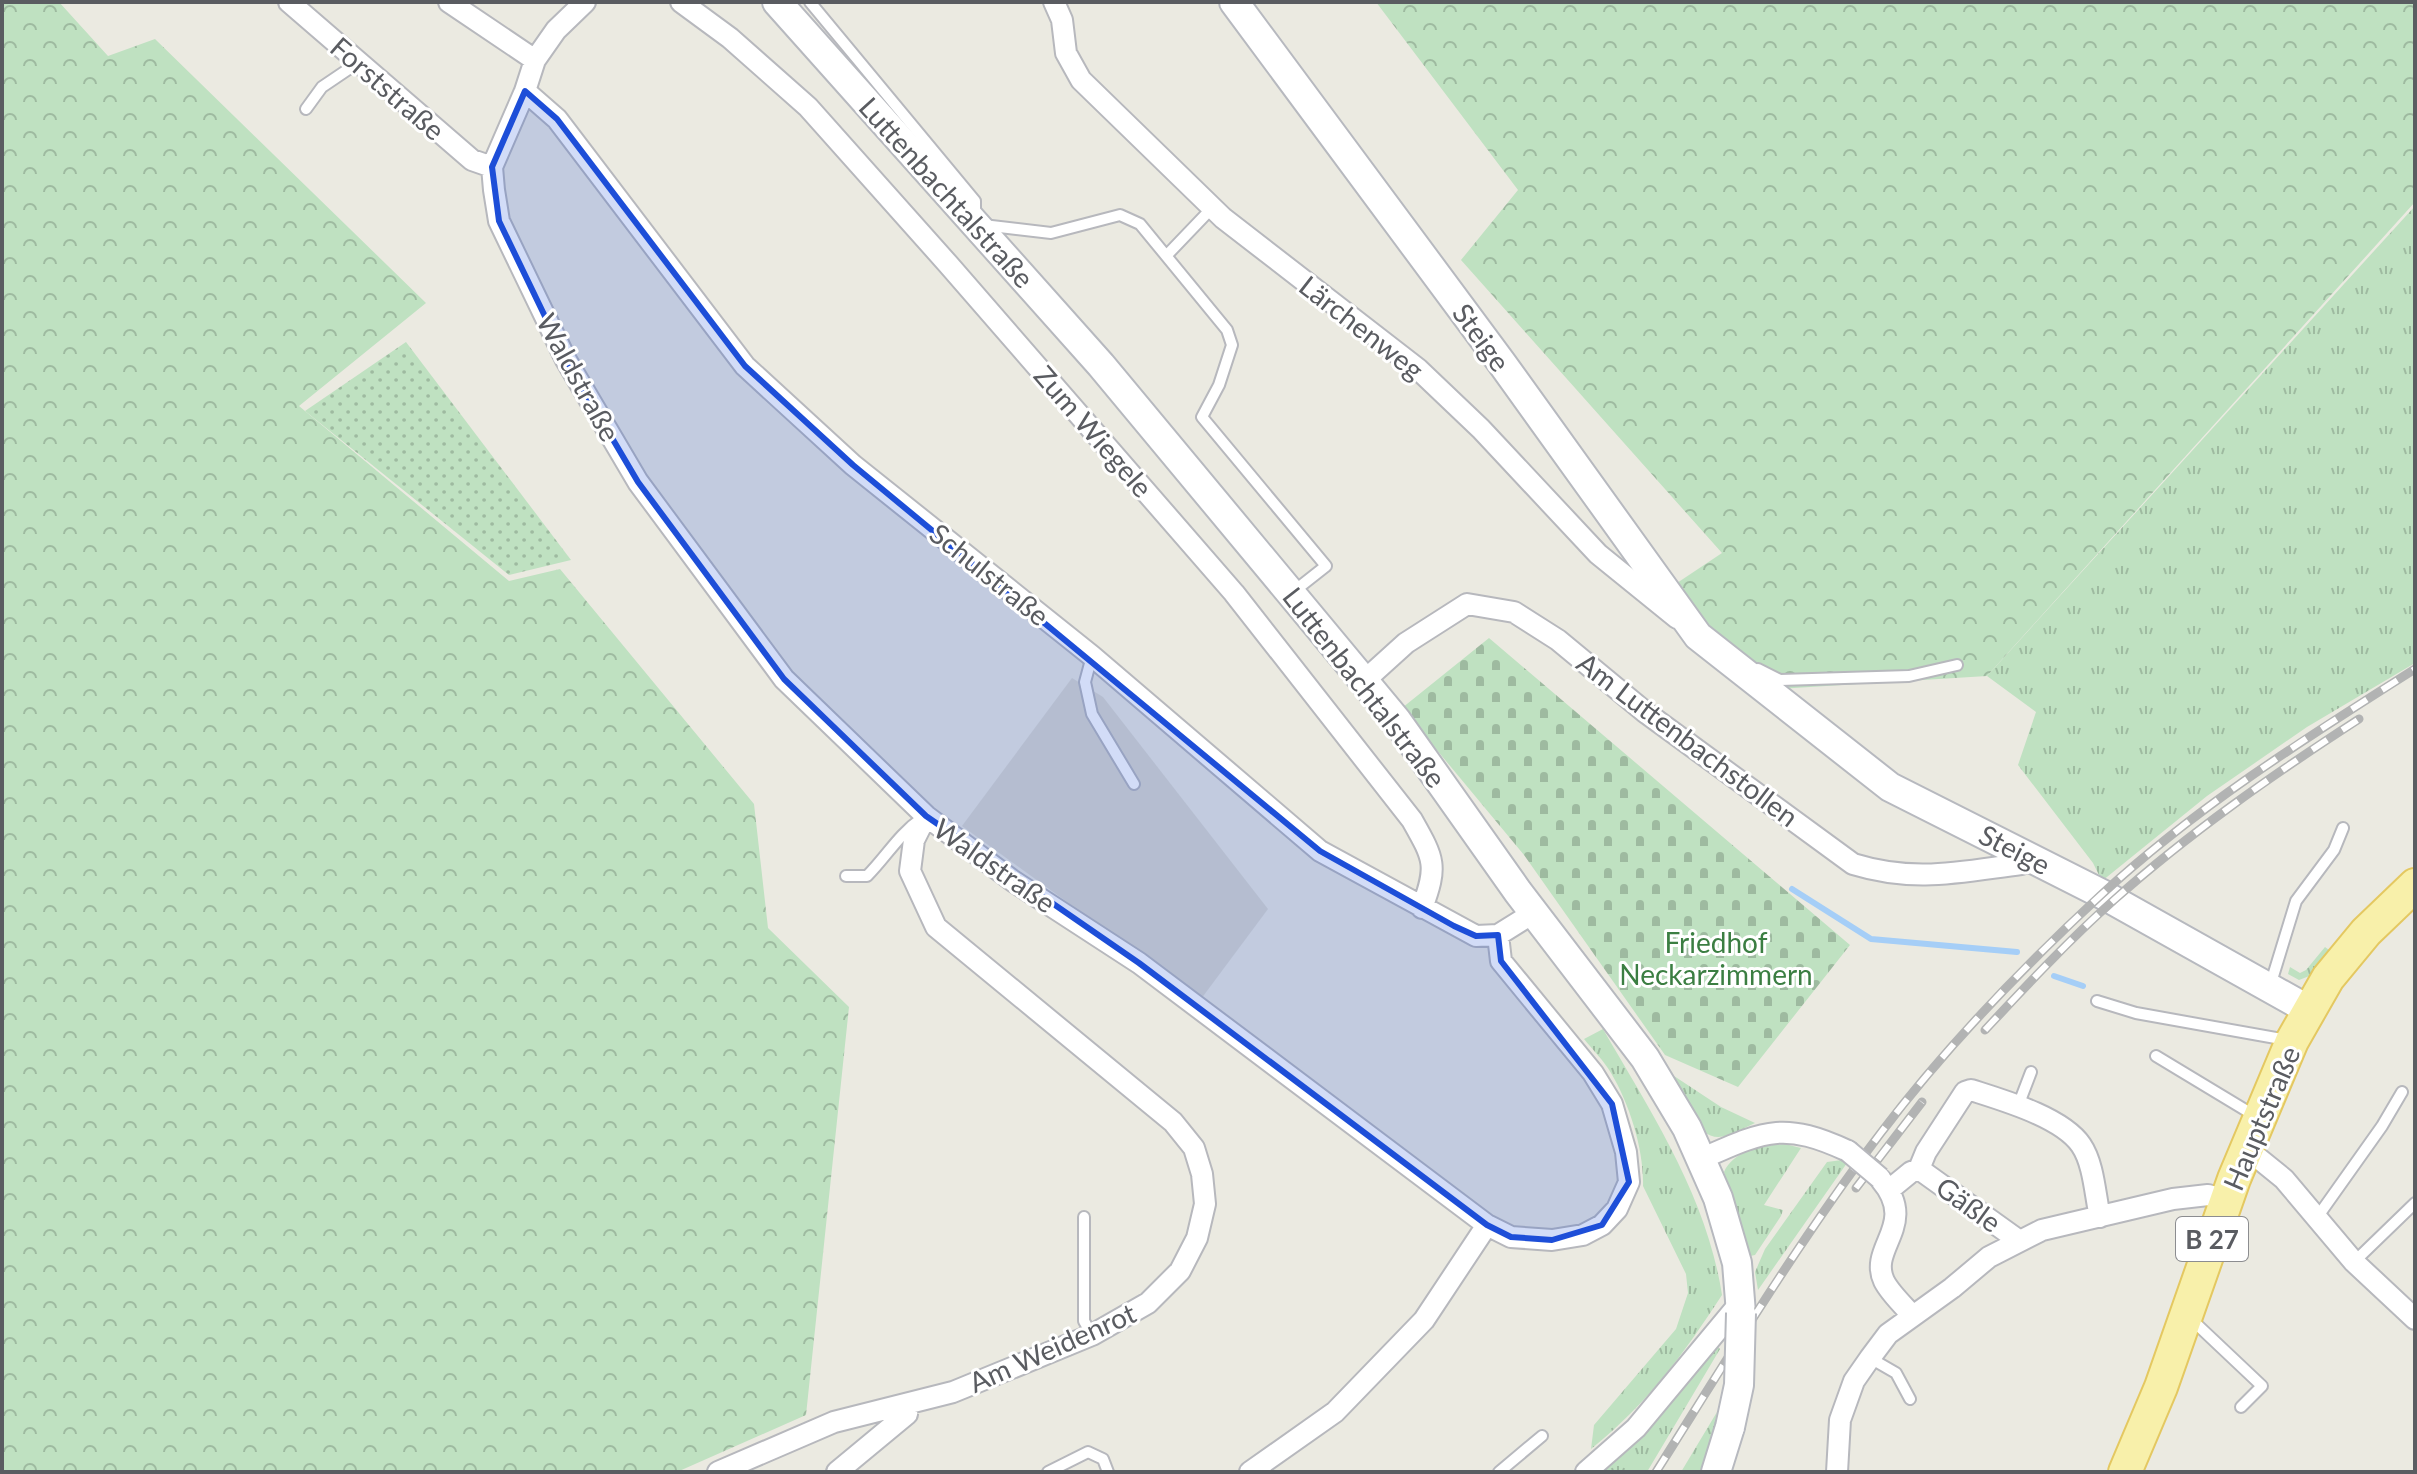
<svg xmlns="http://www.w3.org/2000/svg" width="2417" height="1474" viewBox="0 0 2417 1474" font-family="Lato,sans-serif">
	<defs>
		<pattern id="grass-tufts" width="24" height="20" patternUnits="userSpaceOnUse" patternTransform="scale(2)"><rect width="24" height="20" fill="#bfe1c1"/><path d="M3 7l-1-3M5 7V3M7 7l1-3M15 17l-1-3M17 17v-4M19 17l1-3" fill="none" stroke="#9ebaa0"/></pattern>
		<pattern id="forest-crowns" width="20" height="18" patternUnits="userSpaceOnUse" patternTransform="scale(2)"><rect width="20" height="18" fill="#bfe1c1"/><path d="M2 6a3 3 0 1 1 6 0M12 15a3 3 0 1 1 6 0" fill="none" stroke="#9ebaa0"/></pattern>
		<pattern id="cemetery-stones" width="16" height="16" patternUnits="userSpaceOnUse" patternTransform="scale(2)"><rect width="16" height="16" fill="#bfe1c1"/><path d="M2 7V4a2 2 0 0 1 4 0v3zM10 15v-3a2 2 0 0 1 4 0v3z" fill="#9ebaa0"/></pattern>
		<pattern id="park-dots" width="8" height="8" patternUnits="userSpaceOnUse" patternTransform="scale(2)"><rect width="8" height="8" fill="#bfe1c1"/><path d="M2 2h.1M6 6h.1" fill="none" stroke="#9ebaa0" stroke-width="1.8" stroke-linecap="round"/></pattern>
	</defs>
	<rect width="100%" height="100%" fill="#ebeae1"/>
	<!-- education -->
	<path fill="#dbd9cf" d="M1072 678 1103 697 1268 909 1201 999 962 826Z"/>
	<!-- grass -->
	<path fill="url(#grass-tufts)" d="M2415 206V663L2307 727 2207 796 2102 881 2093 863 2018 765 2036 712 1987 676Z
		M2325 947 2329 950 2312 975 2299 980 2288 974 2290 967 2300 973 2306 970Z
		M1603 1029C1652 1114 1707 1197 1722 1295 1682 1356 1649 1402 1591 1449L1594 1425 1676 1329 1688 1293 1686 1274 1643 1186C1644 1150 1630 1105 1611 1073 1604 1061 1593 1050 1584 1039Z
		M1674 1076 1721 1107 1755 1123C1737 1131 1719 1145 1703 1131Z
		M1785 1144 1801 1148 1764 1205 1783 1210 1781 1216 1755 1255 1750 1256 1724 1172C1734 1150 1764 1145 1785 1144Z
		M1842 1160 1847 1163 1758 1290 1755 1272 1765 1249 1827 1162Z
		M1718 1347 1720 1349 1647 1472H1601L1650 1429Z
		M1717 1412 1711 1445 1700 1472H1681Z"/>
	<!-- forest -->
	<path fill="url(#forest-crowns)" d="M2 2H59L108 56 155 39 426 303 299 406 509 581 560 569 754 804 768 928 849 1007 806 1415 677 1472H2Z
		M1376 2H2415V202L1987 676 1776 689 1717 643 1677 583 1722 553 1461 260 1518 190Z"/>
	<!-- cemetery -->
	<path fill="url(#cemetery-stones)" d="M1489 638 1850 945 1738 1087 1665 1055 1524 855 1402 708Z"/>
	<!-- park -->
	<path fill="url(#park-dots)" d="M406 342 571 560 509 575 305 411Z"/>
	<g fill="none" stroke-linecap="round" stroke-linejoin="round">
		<!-- stream -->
		<path stroke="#a5cef7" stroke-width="6" d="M1792 889 1871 939 2017 952
			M2054 976 2083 986"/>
		<!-- lane casing -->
		<g stroke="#b7b8bd" stroke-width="14">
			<path id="lane" d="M810 2 975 201V216
				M306 109 322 87 359 62
				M983 225 1051 233 1120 215 1140 224 1227 330 1232 345 1219 385 1202 417 1326 566 1293 592
				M1167 255 1212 208
				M1092 656 1085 682 1092 714 1134 784
				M1758 669 1780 680 1909 676 1957 665
				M846 876H867C886 857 899 834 921 819
				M2270 986 2296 901 2334 850 2343 828
				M2097 1001 2136 1013 2287 1040
				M2156 1056 2257 1117
				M2018 1106 2031 1072
				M1084 1217V1321L1092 1335
				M2316 1219 2382 1126 2402 1092
				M2354 1262 2415 1203
				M2190 1318 2262 1386 2241 1407
				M1870 1358 1896 1373 1910 1399
				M1048 1472 1088 1452 1103 1459 1108 1472
				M1499 1472 1542 1436"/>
		</g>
		<!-- street casing -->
		<g stroke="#b7b8bd" stroke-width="24">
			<path id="street" d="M289 2 472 160 492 167
				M449 2 535 60
				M585 2 556 30 535 60 525 91 492 167 494 190 499 221 566 360 638 482 784 679 926 816 1013 881 1139 963 1487 1225 1511 1237 1552 1240 1583 1235 1602 1225 1617 1209 1629 1182 1626 1152 1612 1104 1593 1073 1501 961 1498 935
				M681 2 730 38 808 107 948 264 1234 593 1412 820C1434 859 1438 865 1422 908
				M1054 2 1062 20 1066 53 1081 80 1223 218 1418 369 1481 429 1598 554 1677 618
				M525 91 557 119 745 366 853 465 1092 656 1320 851 1476 936 1498 935 1535 912
				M1364 681 1406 643 1467 604 1514 612 1558 640 1645 712 1853 864C1915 883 1959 872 2021 864L2036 859
				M2247 1149 2284 1179 2354 1262 2415 1319
				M1703 1158C1765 1131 1783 1121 1848 1151
				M1919 1169 1926 1152 1965 1092 1971 1090C2002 1100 2062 1117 2081 1145 2094 1164 2095 1195 2100 1217
				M1881 1180C1919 1225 1868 1247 1884 1281 1890 1293 1903 1305 1912 1315
				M1889 1190 1911 1172 1919 1169 2018 1240
				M718 1472 834 1422 953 1392 1092 1335 1148 1303 1180 1271 1197 1238 1205 1204 1202 1174 1194 1148 1173 1122 936 927 910 871 914 840 926 816
				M837 1472 907 1414 908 1404
				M1250 1472 1335 1412 1424 1320 1487 1225
				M1586 1472 1636 1428 1740 1303
				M1837 1472 1840 1420 1854 1381 1870 1358 1888 1334 1952 1288 1989 1257 2042 1230 2173 1199 2208 1195 2226 1200"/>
		</g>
		<!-- secondary casing -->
		<g stroke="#b7b9bf" stroke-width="32">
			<path id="secondary" d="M777 2 1101 365 1397 721 1518 892 1645 1058 1687 1128 1718 1198 1737 1263 1741 1313
				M1234 2 1501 362 1698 636 1890 787 2102 894 2309 1010
				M1716 1472 1730 1427"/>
		</g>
		<!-- primary casing -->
		<g stroke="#e4c861" stroke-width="36">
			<path id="primary" d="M2125 1472 2161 1387 2234 1179 2292 1041 2328 978 2366 932 2415 885"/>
		</g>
		<!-- lane -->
		<use href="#lane" stroke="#fff" stroke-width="10"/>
		<!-- street -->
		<use href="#street" stroke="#fff" stroke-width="20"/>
		<!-- secondary -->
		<use href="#secondary" stroke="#fff" stroke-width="28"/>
		<!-- primary -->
		<use href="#primary" stroke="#f8f0aa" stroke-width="32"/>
		<!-- rail casing -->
		<g stroke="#b2b3b3" stroke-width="9">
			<path id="rail" d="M1985 1030C2026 986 2068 941 2114 900 2189 833 2274 774 2359 719
				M1856 1188 1922 1102
				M1656 1472C1728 1358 1798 1242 1880 1134 1945 1048 2022 968 2101 895 2196 807 2306 738 2415 669"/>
		</g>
		<!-- rail -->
		<use href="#rail" stroke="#fff" stroke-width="6" stroke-dasharray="18" stroke-linecap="butt"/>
		<!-- street-bridge casing -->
		<g stroke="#b7b8bd" stroke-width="24" stroke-linecap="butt">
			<path id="street-bridge" d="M1848 1151 1880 1178"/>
		</g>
		<!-- secondary-bridge casing -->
		<g stroke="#b7b9bf" stroke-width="32" stroke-linecap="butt">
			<path id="secondary-bridge" d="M1730 1427 1739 1385 1741 1313"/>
		</g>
		<!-- street-bridge -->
		<use href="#street-bridge" stroke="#fff" stroke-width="20"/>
		<!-- secondary-bridge -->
		<use href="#secondary-bridge" stroke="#fff" stroke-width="28"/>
	</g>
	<!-- marked area -->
	<path fill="#1d4ed8" fill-opacity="0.2" stroke="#1d4ed8" stroke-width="6" stroke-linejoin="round" d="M525 91 557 119 745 366 853 465 1320 851 1454 926 1476 936 1498 935 1501 961 1612 1104 1629 1182 1602 1225 1552 1240 1511 1237 1487 1225 1139 963 926 816 784 679 638 482 566 360 499 221 492 167Z"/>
	<g text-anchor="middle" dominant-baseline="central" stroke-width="6" stroke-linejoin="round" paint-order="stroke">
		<!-- shield labels -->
		<rect fill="#fff" stroke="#8c8d90" stroke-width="2" x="2176" y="1217" width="72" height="44" rx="6"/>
		<g font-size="26" font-weight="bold" fill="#5a5c61">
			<text x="2212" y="1239">B 27</text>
		</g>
		<!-- street labels -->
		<g font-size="28" fill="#5a5c61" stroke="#fff">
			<text transform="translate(388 88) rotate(41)">Forststraße</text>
			<text transform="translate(947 192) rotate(48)">Luttenbachtalstraße</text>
			<text transform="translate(1362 327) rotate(38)">Lärchenweg</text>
			<text transform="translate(1482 337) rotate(54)">Steige</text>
			<text transform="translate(579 377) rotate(61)">Waldstraße</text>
			<text transform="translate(1094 431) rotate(49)">Zum Wiegele</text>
			<text transform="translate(990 574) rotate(39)">Schulstraße</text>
			<text transform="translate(1365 687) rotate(52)">Luttenbachtalstraße</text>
			<text transform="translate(1688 739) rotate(37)">Am Luttenbachstollen</text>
			<text transform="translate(2015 849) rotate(27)">Steige</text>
			<text transform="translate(995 865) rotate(35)">Waldstraße</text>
			<text transform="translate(2261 1118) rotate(-67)">Hauptstraße</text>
			<text transform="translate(1969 1204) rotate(36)">Gäßle</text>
			<text transform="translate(1052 1347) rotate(-24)">Am Weidenrot</text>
		</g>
		<!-- park labels -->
		<g font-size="28" fill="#3b7e42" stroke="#fff">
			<text x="1716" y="942">Friedhof<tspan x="1716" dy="32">Neckarzimmern</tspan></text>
		</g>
	</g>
	<!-- border -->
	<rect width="2417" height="1474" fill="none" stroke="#5a5c61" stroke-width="8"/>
</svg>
